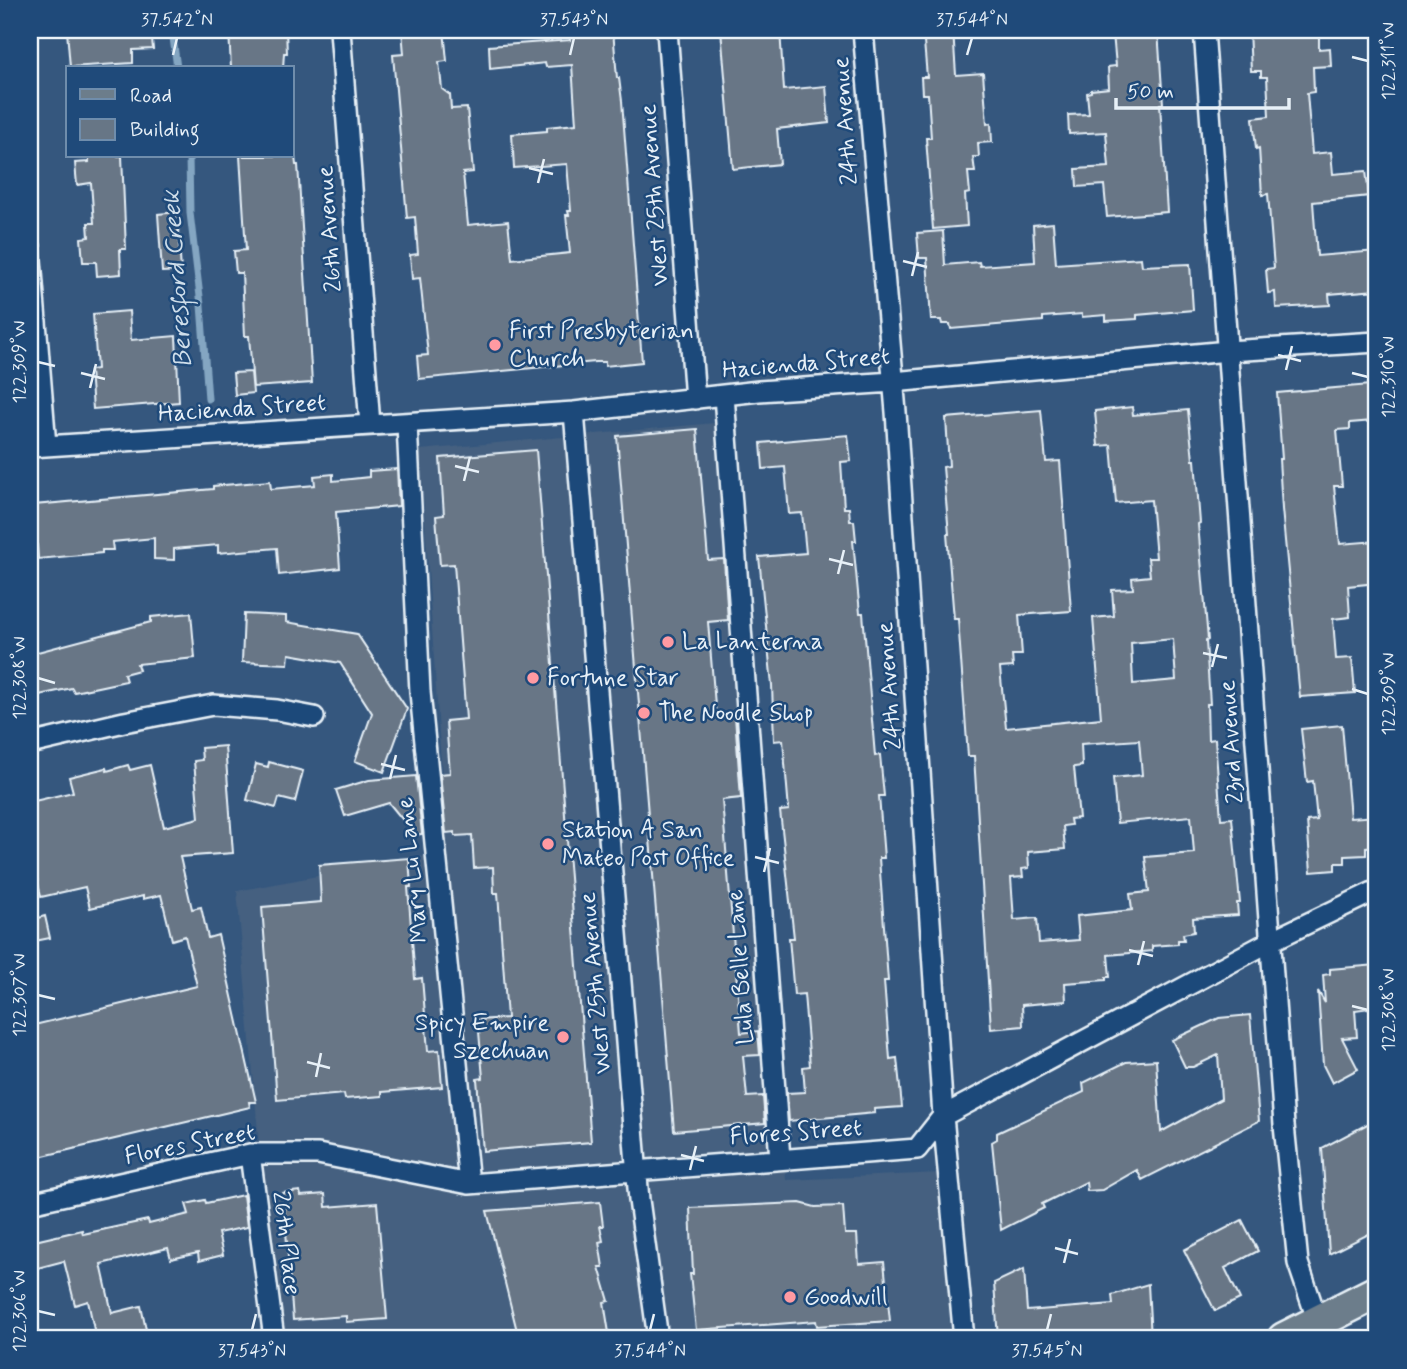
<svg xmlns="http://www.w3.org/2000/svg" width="1407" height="1369" viewBox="0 0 1407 1369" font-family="Mynerve,sans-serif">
	<rect width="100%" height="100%" fill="#35577e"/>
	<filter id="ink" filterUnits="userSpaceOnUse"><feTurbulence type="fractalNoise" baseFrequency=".0143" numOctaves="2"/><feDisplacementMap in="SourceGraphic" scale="14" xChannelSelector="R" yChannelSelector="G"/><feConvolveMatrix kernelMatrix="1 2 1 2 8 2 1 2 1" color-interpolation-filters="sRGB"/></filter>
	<g filter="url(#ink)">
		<!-- built -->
		<path fill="#446080" d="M736 421 786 1180 940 1173 951 1339H276L237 891 447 852 420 450Z"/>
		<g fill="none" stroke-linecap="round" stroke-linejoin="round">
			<!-- stream -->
			<path stroke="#84a6c2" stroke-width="7" d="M172 30 177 68
				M189 156 190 213 201 305 208 399"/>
		</g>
		<!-- building -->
		<path fill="#677686" stroke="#e8f1f8" stroke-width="2" fill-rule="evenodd" d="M98 30H151L153 49 133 50V63L70 67 67 31Z
			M229 30H286L287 53H284L283 68H231Z
			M402 30H444L447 61 439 62 442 89 450 95 451 109 467 108 473 172 463 173 468 225 508 221 512 259 570 253 566 215H569L568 211H571L567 164 514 168 512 134 547 131V127L576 124 572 65 546 67 545 63 490 69 489 46 570 40 569 30H613L617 78H619L622 101 642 362 605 366V362H595L419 379 417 356 428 355 420 278 412 279 410 255 418 254 415 217 407 218 393 55 404 54Z
			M721 30H780L784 90 826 86 829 123 777 129 780 164 733 169Z
			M923 30H953L956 75 983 73 987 124 991 123 992 142 978 143 979 157H973L975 172H968L970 193 965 194 967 226 933 229 926 138H931L928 94H922L921 77H927Z
			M1121 30H1158L1163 104H1160L1167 212 1107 217 1104 185 1077 187 1076 169 1109 167 1106 132 1069 134 1068 115 1089 114 1087 93 1091 92V90L1109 88 1108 67 1116 66 1113 33 1121 32Z
			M1249 30H1319V49L1330 48 1331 66 1313 67 1314 92 1307 93 1312 154 1331 152 1333 174 1366 171 1369 196 1313 202 1317 256 1377 251V290L1329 294 1330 305 1276 308 1275 292 1268 293 1266 269 1274 268 1268 194 1262 195 1259 148 1256 149 1253 118 1269 116 1267 77H1261V71H1251Z
			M89 156H122L126 249H120L121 274 97 276 96 262H83L81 238 89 237 88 223H94L91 183 77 185 75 163 89 162Z
			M240 156H295L296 165H298L312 383 253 387 249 336H245L242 273H236L234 251 246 250Z
			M177 212 181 271 162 272 158 214Z
			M1053 223 1056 264 1141 258 1142 266 1190 264 1193 310 1137 315V319L1106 321V315L1082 317V314L1043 317V321L951 329 950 324H942L941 320H931L927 258H919L917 233 943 231 945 265 979 262 980 266 1035 262 1033 225Z
			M129 311 131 340 176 336 179 402 93 409 90 370 97 369 93 314Z
			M251 372 253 393 235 395 233 373Z
			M1370 385 1373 421 1350 423V429L1337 430 1342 486H1334L1340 544 1377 541V583L1348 586 1350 617 1333 619 1336 659 1352 658 1355 693 1300 697 1282 509 1279 459H1282L1277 393Z
			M1132 407 1133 415 1188 410 1193 460H1195L1200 523 1198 524 1208 640 1206 641 1210 704H1207L1208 740 1215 739 1221 819 1232 818 1240 903H1237L1238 915 1193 918 1194 932 1183 934 1184 940H1178V944L1152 946V951L1108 955 1110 977H1106V980L1065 983 1066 1001 1022 1005 1023 1026 991 1029 974 756H968L958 619H954L947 534H949L943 467 949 466 946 418 1041 410 1046 462 1060 461 1071 611 1019 615 1022 655H1012L1013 667 1000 668 1006 728 1101 718 1093 618 1114 616 1112 590 1133 589 1132 578 1150 576 1148 558H1156L1151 500 1116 503 1111 445 1098 446 1095 411ZM1173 639 1176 680 1133 684 1131 643ZM1139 740 1142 775 1113 778 1117 823 1191 816 1194 853 1145 857 1149 892 1130 894 1132 910 1077 916 1079 940 1039 943 1037 918 1014 920 1011 878 1023 877 1022 869 1029 868 1028 852 1065 849 1063 826 1071 825 1070 819 1079 818 1074 767 1082 766 1081 744Z
			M697 429 708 560 724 559 728 620 708 622 716 717 735 716 741 798 722 800 741 1033 758 1031 760 1055 743 1056 747 1097 763 1096 765 1123 674 1131 617 436Z
			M848 435 851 461 841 462 844 508H849L850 521H854L856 541H853L860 613H863L875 756 880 755 884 796H879L884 858H879L888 981H884L890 1059 897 1058 902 1107 874 1109 875 1113 789 1121 787 1093 805 1092 803 1067 810 1066 804 994 794 995 789 938H794L780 811 789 810 783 740 774 741 772 685 759 557 806 553 802 513 789 514 785 467 763 469 761 443Z
			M536 450 591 1142 483 1151 477 1079 483 1078 478 1020 507 1018 498 893H494L493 867 474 868 472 835 455 836V832L446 833 440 774 450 773 446 721 466 719 454 564 440 565 436 516 444 515 440 458Z
			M397 469 399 506 336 512 340 568 279 575 277 548 218 553V545L174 549V560L154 559V538L112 542 113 550H102V553L38 559 34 505 213 489V486L270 481 271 489 315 485 314 476 333 474V481L369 477V471Z
			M191 613 195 658 137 664 139 670 124 674 126 681 74 692 72 688 30 697V654L151 622V617Z
			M244 614 286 616V622L357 634 407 709 384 772 355 761 372 713 340 663 289 654 288 664 242 662Z
			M1342 725 1350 818 1377 816V846L1366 847V855L1345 856V863H1335V870L1311 872 1307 821 1317 820 1313 781 1307 782 1301 729Z
			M225 746 233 853 180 857 192 909 201 907 208 938 218 935 256 1102H249L250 1107 39 1157 30 1117V1026L197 986 185 936 172 940 161 895 143 899V896L90 908 85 887 41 897 30 847V802L73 792 69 777 106 768 107 771 128 765 130 770 150 765 164 827 199 818 194 761 202 760 201 748Z
			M269 762 303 771 295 802 279 798 276 808 247 800 256 764 268 767Z
			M416 776 422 834 415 835 389 803 345 816 336 790 369 780Z
			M409 858 411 887H408L415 979 422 978 428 1051 439 1050 442 1087 382 1092V1096L345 1099 344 1094 277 1100 262 907 321 902 319 865Z
			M45 916 50 938 30 942V920Z
			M1377 965V1007L1355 1010 1357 1037 1342 1038 1358 1069 1332 1083 1323 1065 1318 991 1325 1003 1323 975 1330 974V969Z
			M1250 1015 1259 1121 1142 1180 1137 1170 1102 1190 1087 1191 1086 1182 1042 1204 1044 1208 1001 1230 992 1142 997 1139V1133L1084 1092 1083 1083 1126 1062 1156 1060 1161 1132 1221 1099 1218 1055 1193 1067H1185L1172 1040 1219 1018Z
			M1375 1120 1377 1230 1329 1254 1322 1148Z
			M300 1191 301 1196 325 1194 326 1207 377 1203 387 1319 346 1322V1316L293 1320 283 1193Z
			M243 1195 247 1227 218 1233 223 1255 199 1261 198 1253 171 1259 168 1248 101 1264 112 1313 141 1306 148 1339H96L88 1301 75 1305 64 1261 30 1270V1243L39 1240 82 1230 83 1234 148 1220 149 1224 189 1214 186 1204 205 1200 206 1203Z
			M600 1202 603 1226H600L603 1241 599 1242 603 1267H599L609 1301 604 1302 610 1339H519L487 1211Z
			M800 1203 815 1207 843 1206 845 1234H857L859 1264 884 1262 890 1321 817 1326 816 1321 696 1330 690 1274H693L690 1208Z
			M1242 1220 1258 1251 1225 1268 1240 1299 1215 1311 1184 1250Z
			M1024 1269 1027 1311 1113 1304 1112 1295 1148 1284 1151 1339H998L994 1283Z"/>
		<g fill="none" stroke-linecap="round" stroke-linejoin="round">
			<!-- minor casing -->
			<g stroke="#e8f1f8" stroke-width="24">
				<path id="minor" d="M340 30 370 425
					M667 30 695 399
					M863 30 896 412 943 1116 964 1339
					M1204 30 1284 1125 1298 1263 1318 1322
					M30 247 46 446
					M724 395 780 1159
					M574 412 639 1200 658 1339
					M407 424 420 692 469 1184
					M30 447 574 412 759 391 893 382 1228 351 1377 342
					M30 744 124 722 213 705 277 710 314 717
					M250 1154 274 1339
					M30 1203 250 1154H318L469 1184 917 1149 943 1116 1271 941 1377 890"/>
			</g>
			<!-- primary casing -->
			<g stroke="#e8f1f8" stroke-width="37">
				<path id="primary" d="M1284 1339 1377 1292"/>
			</g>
			<!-- minor -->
			<use href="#minor" stroke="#1f4a7a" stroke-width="19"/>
			<!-- primary -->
			<use href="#primary" stroke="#6c7d8b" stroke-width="32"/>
		</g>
	</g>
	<!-- ticks -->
	<path fill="none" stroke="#e8f1f8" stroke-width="2.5" d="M173 55 177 38M570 55 574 38M967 55 972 38M1352 57 1368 61M529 168 553 174M538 183 544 159M903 261 927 267M912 276 918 252M1278 355 1301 361M38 362 55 366M1286 370 1292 346M81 373 105 379M1352 373 1368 377M90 388 96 364M455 466 479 472M464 481 470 457M829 559 853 565M838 574 844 550M1203 653 1227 658M1212 667 1218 644M38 678 55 683M1352 689 1368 694M381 764 405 770M390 779 396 755M755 857 779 863M764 872 770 848M1129 950 1153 956M1138 965 1144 941M38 995 55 999M1352 1006 1368 1010M307 1062 330 1068M316 1077 321 1053M681 1155 704 1161M690 1170 696 1146M1055 1248 1078 1254M1064 1263 1070 1239M38 1311 55 1315M252 1330 256 1314M650 1330 654 1314M1047 1330 1051 1314"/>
	<!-- markers -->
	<g fill="#ff9aa2" stroke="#1f4a7a" stroke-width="2.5">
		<circle cx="495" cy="345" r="7"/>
		<circle cx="668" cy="642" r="7"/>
		<circle cx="533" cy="678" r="7"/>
		<circle cx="644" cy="713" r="7"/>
		<circle cx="548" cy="844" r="7"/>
		<circle cx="563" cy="1037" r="7"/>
		<circle cx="790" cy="1297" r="7"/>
	</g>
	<g text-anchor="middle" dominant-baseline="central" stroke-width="5" stroke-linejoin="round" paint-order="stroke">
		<!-- street labels -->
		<g font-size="24" fill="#e8f1f8" stroke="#1f4a7a">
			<text transform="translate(846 121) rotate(-94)">24th Avenue</text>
			<text transform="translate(655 195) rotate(-94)">West 25th Avenue</text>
			<text transform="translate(330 229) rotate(-94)">26th Avenue</text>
			<text transform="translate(806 364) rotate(-5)">Hacienda Street</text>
			<text transform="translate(242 409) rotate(-4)">Hacienda Street</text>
			<text transform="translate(890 686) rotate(-94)">24th Avenue</text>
			<text transform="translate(1232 742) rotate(-94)">23rd Avenue</text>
			<text transform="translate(413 870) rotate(-96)">Mary Lu Lane</text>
			<text transform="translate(741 967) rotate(-94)">Lula Belle Lane</text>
			<text transform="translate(596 983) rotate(-95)">West 25th Avenue</text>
			<text transform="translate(796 1133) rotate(-4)">Flores Street</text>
			<text transform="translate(190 1145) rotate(-11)">Flores Street</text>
			<text transform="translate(286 1243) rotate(83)">26th Place</text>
		</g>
		<!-- poi labels -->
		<g font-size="24" fill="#e8f1f8" stroke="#1f4a7a" text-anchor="start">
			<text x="509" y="331">First Presbyterian<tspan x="509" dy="28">Church</tspan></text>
			<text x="682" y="642">La Lanterna</text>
			<text x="547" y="678">Fortune Star</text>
			<text x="658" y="713">The Noodle Shop</text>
			<text x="562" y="830">Station A San<tspan x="562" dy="28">Mateo Post Office</tspan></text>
			<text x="549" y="1023" text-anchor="end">Spicy Empire<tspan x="549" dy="28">Szechuan</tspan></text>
			<text x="804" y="1297">Goodwill</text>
		</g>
		<!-- water labels -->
		<g font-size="26" font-style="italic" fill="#cfdeea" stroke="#1f4a7a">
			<text transform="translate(178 279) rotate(-94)">Beresford Creek</text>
		</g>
	</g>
	<!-- margin -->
	<rect width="1407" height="1369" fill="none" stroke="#1f4a7a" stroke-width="77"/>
	<!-- legend -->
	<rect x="66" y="66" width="228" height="91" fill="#1f4a7a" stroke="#6f8dac" stroke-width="2"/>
	<rect x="80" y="89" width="35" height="10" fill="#6c7d8b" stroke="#6f8dac" stroke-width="2"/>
	<text x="130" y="102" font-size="21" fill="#e8f1f8">Road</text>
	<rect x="80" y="119" width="35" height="21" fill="#677686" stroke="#6f8dac" stroke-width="2"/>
	<text x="130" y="136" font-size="21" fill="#e8f1f8">Building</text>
	<!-- scale -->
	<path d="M1116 98v10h173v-10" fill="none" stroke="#e8f1f8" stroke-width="3.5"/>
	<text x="1127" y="98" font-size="21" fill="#e8f1f8" stroke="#1f4a7a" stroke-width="5" paint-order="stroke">50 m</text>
	<rect x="38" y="38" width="1330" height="1292" fill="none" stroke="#e8f1f8" stroke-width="2.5"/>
	<g font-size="18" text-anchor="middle" fill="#e8f1f8">
		<text x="177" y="25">37.542°N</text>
		<text x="574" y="25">37.543°N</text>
		<text x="972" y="25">37.544°N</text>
		<text transform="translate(1388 61) rotate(-90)" y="6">122.311°W</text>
		<text transform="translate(19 362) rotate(-90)" y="6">122.309°W</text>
		<text transform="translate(1388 377) rotate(-90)" y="6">122.310°W</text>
		<text transform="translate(19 678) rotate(-90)" y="6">122.308°W</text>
		<text transform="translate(1388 694) rotate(-90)" y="6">122.309°W</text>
		<text transform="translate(19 995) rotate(-90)" y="6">122.307°W</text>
		<text transform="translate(1388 1010) rotate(-90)" y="6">122.308°W</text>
		<text transform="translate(19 1311) rotate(-90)" y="6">122.306°W</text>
		<text x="252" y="1356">37.543°N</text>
		<text x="650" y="1356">37.544°N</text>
		<text x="1047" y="1356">37.545°N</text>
	</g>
</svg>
